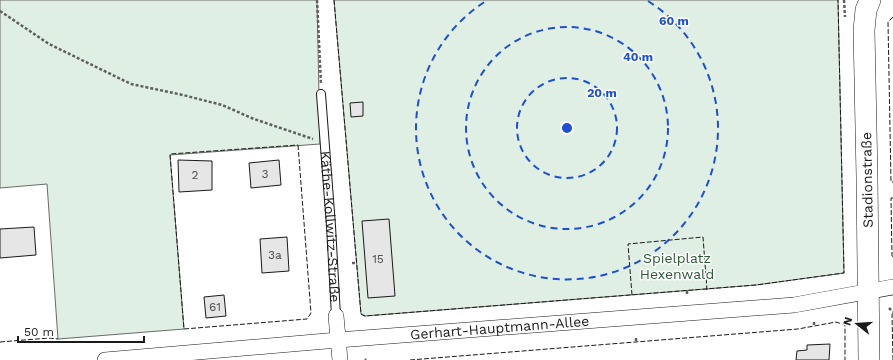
<svg xmlns="http://www.w3.org/2000/svg" width="893" height="360" viewBox="0 0 893 360" font-family="'Work Sans',sans-serif">
	<rect width="100%" height="100%" fill="#fff"/>
	<!-- green -->
	<path fill="#e0efe3" stroke="#6a6a6a" d="M0 0H317L320 144 170 155 184 329 58 339 47 184 0 188Z
		M334 0H838L844 273 756 285 365 316 361 314Z"/>
	<!-- building -->
	<path fill="#e6e6e6" stroke="#1a1a1a" d="M363 102V116L351 117 350 103Z
		M178 160 212 161V190L179 192Z
		M279 160 281 185 251 188 249 163Z
		M389 219 395 296 368 298 362 221Z
		M34 227 36 255 0 258V229Z
		M287 237 289 271 262 273 260 239Z
		M224 295 226 316 206 318 204 297Z
		M830 344 829 360H796L797 351 807 350V345Z"/>
	<g fill="none" stroke-linecap="round" stroke-linejoin="round">
		<!-- lane casing -->
		<g stroke="#1a1a1a" stroke-width="10">
			<g id="lane">
				<path id="s1" d="M321 94 331 226 336 316"/>
			</g>
		</g>
		<!-- street casing -->
		<g stroke="#1a1a1a" stroke-width="16">
			<g id="street">
				<path d="M336 316 340 360"/>
				<path id="s2" d="M105 360 338 340 794 305 893 287"/>
			</g>
		</g>
		<!-- secondary casing -->
		<g stroke="#1a1a1a" stroke-width="22">
			<path id="secondary" d="M869 360 867 177 864 30 866 10 870 0"/>
		</g>
		<!-- path -->
		<path stroke="#5f5f5f" stroke-width="2.5" stroke-dasharray="3 2" stroke-linecap="butt" d="M317 0 321 84
			M844 0 845 17
			M0 11 49 44 131 84 183 95 222 105 254 119 313 139
			M352 263H357
			M687 291V295
			M889 308 893 312
			M814 322V326
			M636 338V342
			M365 359 366 360"/>
		<!-- lane -->
		<use href="#lane" stroke="#fff" stroke-width="8"/>
		<!-- street -->
		<use href="#street" stroke="#fff" stroke-width="15"/>
		<!-- secondary -->
		<use href="#secondary" stroke="#fff" stroke-width="21"/>
		<!-- fence -->
		<path stroke="#1a1a1a" stroke-width="1" stroke-dasharray="5 2" stroke-linecap="butt" d="M334 0 361 314 365 316 756 285 844 273 838 0
			M893 17 888 22 891 182H893
			M298 145 311 313 307 319 184 329 170 154Z
			M893 198H891L892 256 893 257
			M632 295 628 244 703 237 707 290
			M0 342 49 338 58 339
			M410 360 798 329 836 322 845 325V360
			M893 360 892 314 893 313"/>
	</g>
	<!-- distance rings -->
	<g fill="none" stroke="#1d4ed8" stroke-width="2" stroke-dasharray="7 5">
		<circle cx="567" cy="128" r="50"/>
		<circle cx="567" cy="128" r="101"/>
		<path d="M648 1A151 151 0 1 1 486 1"/>
	</g>
	<g text-anchor="middle" dominant-baseline="central" stroke-width="3" stroke-linejoin="round" paint-order="stroke">
		<!-- number labels -->
		<g font-size="12" fill="#4d4d4d">
			<text x="265" y="174">3</text>
			<text x="195" y="175">2</text>
			<text x="275" y="255">3a</text>
			<text x="378" y="259">15</text>
			<text x="215" y="307">61</text>
		</g>
		<!-- street labels -->
		<g font-size="14" fill="#1a1a1a" stroke="#fff">
			<text transform="translate(867 180) rotate(-91)">Stadionstraße</text>
			<text stroke="none"><textPath href="#s1" startOffset="133">Käthe-Kollwitz-Straße</textPath></text>
			<text stroke="none"><textPath href="#s2" startOffset="396">Gerhart-Hauptmann-Allee</textPath></text>
		</g>
		<!-- park labels -->
		<g font-size="14" fill="#2b5a34" stroke="#fff">
			<text x="677" y="258">Spielplatz<tspan x="677" dy="16">Hexenwald</tspan></text>
		</g>
	</g>
	<circle cx="567" cy="128" r="6" fill="#1d4ed8" stroke="#fff" stroke-width="2"/>
	<g font-size="12" text-anchor="middle" font-weight="bold" fill="#1d4ed8" stroke="#fff" stroke-width="3" stroke-linejoin="round" paint-order="stroke">
		<text x="674" y="25">60 m</text>
		<text x="638" y="61">40 m</text>
		<text x="602" y="97">20 m</text>
	</g>
	<!-- north arrow -->
	<g transform="translate(857 324) rotate(287)" stroke="#ffffff" stroke-width="3" paint-order="stroke">
	<path d="M0-3L7 15L0 10L-7 15Z" fill="#1a1a1a"/>
	<text y="-6" font-size="11" font-weight="bold" text-anchor="middle" fill="#1a1a1a">N</text>
	</g>
	<!-- scale -->
	<path d="M18 336v6h126v-6" fill="none" stroke="#1a1a1a" stroke-width="2"/>
	<text x="24" y="336" font-size="12" fill="#1a1a1a" stroke="#ffffff" stroke-width="3" paint-order="stroke">50 m</text>
</svg>
